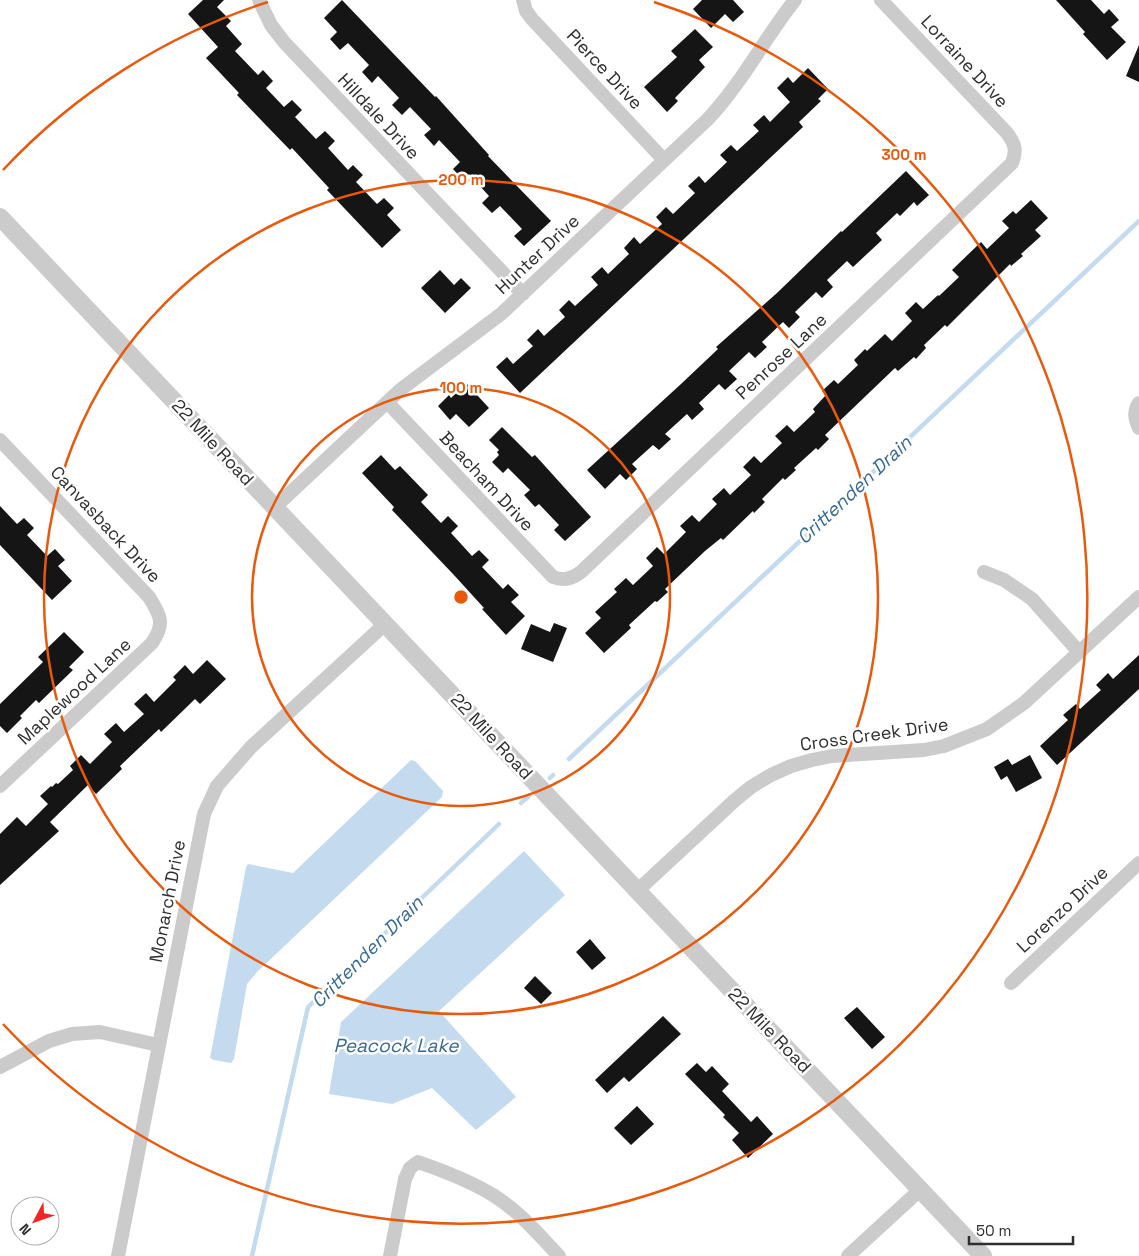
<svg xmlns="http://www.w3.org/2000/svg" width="1139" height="1256" viewBox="0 0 1139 1256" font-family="'Space Grotesk',sans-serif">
	<rect width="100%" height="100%" fill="#fff"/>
	<!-- water -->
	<path fill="#c4daee" d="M411 760 415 761 443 791 442 797 257 972 247 984 234 1059 231 1063 214 1060 210 1058 246 867 248 864 293 873Z
		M524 851 565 895 439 1011 516 1097 476 1130 432 1088 392 1104 329 1094 341 1022Z"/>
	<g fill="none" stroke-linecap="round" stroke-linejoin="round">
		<!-- stream -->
		<path stroke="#c4daee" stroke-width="4.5" d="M569 759 1139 221
			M550 778 553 775
			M521 803 529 796
			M252 1256 308 1007 499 824"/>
	</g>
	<!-- building -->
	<path fill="#151515" d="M203 0H224L217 7 231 21 226 26 242 44 235 51 258 75 263 70 273 81 266 88 284 107 292 100 302 110 295 117 316 139 325 131 335 141 328 148 348 170 353 165 363 175 356 182 377 204 384 198 394 208 387 215 401 230 382 248 327 190 329 188 292 148 290 150 237 95 239 93 206 58 218 47 188 14Z
		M342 0 435 97 436 96 489 155 488 156 551 221 524 246 514 236 522 229 500 206 492 213 482 203 489 196 469 174 463 180 453 169 460 162 439 140 434 146 424 135 431 129 410 107 402 115 392 105 399 98 378 76 372 83 362 72 369 65 348 43 340 50 330 39 337 32 324 18Z
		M702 0H733L744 12 733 22 725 14 711 28 693 9Z
		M1056 0H1091L1104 14 1109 9 1119 20 1111 27 1126 42 1107 60 1083 34 1085 32Z
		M695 29 713 47 699 60 705 67 675 98 678 101 667 112 644 87 677 57 671 51Z
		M1139 45V82L1126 76Z
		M808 68 828 89 818 99 821 101 799 122 803 127 520 393 496 367 507 357 513 364 533 346 527 340 538 329 544 336 565 317 559 310 569 300 575 306 598 285 591 277 602 267 608 274 629 254 624 248 634 237 640 244 662 224 656 217 666 207 673 214 695 193 688 186 699 176 705 183 727 162 720 155 731 145 737 151 759 131 753 125 764 115 770 122 790 102 777 88 788 77 793 83Z
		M906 171 929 195 917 206 914 202 900 216 897 213 876 233 882 240 853 267 847 261 827 280 833 287 822 298 816 292 795 312 800 317 789 328 783 322 762 342 767 347 755 358 749 352 729 371 737 379 725 390 719 384 699 403 704 409 692 420 687 414 665 434 671 439 659 450 653 445 632 464 637 469 626 480 620 474 605 489 587 470 681 384 718 349 716 347 777 293 841 231 842 232Z
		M1031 200 1048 218 1035 230 1041 236 1021 254 1023 256 1011 266 1010 264 947 327 945 325 924 345 926 348 916 359 914 357 898 371 895 368 825 435 829 439 818 450 816 448 794 468 796 470 785 480 783 478 762 499 765 502 754 513 753 511 723 540 721 538 705 551 665 589 668 592 657 602 655 601 629 625 631 628 604 653 585 633 601 618 595 612 617 592 614 589 626 578 633 585 653 566 646 558 657 547 664 554 686 532 680 526 692 515 699 522 717 504 712 499 724 488 730 495 751 475 743 467 754 456 761 463 782 443 775 436 787 425 794 432 815 412 813 409 826 395 822 391 834 380 838 384 858 365 854 360 865 349 867 351 885 334 892 341 912 321 905 313 916 302 923 309 938 295 939 296 959 277 952 270 981 242 987 249 1009 228 1002 221 1013 211 1016 214Z
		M440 270 454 285 461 278 471 288 445 313 421 288Z
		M466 383 489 408 469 427 456 414 450 420 438 406 449 395 451 398Z
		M502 427 532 457 535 455 591 517 565 541 554 530 559 525 539 504 535 507 524 495 530 490 508 468 503 473 492 462 499 455 497 452 499 450 489 440Z
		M381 455 395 470 400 466 428 495 421 502 441 523 448 516 458 526 451 533 472 556 479 550 489 560 482 567 503 589 508 584 519 595 511 602 525 616 506 635 482 609 484 608 453 574 392 510 394 507 362 473Z
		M0 506 17 524 24 518 34 528 27 535 47 556 55 549 65 560 58 566 72 581 52 600 0 545Z
		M554 623 567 628 553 662 521 649 531 624 550 632Z
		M64 632 84 652 69 667 73 670 39 703 36 700 20 716 22 718 7 733 0 726V704L43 662 38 657Z
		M1139 655V689L1057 765 1040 746 1068 720 1063 715 1076 704 1080 709 1101 690 1096 685 1108 673 1113 679Z
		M207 660 226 679 200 704 195 699 161 732 159 729 120 766 122 769 96 794 88 785 50 822 59 831 0 885V834L17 817 26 826 48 804 40 796 51 786 52 787 56 783 58 784 73 770 70 766 81 755 90 764 112 742 104 734 116 723 124 732 144 714 134 704 146 693 154 702 176 680 173 677 185 665 193 674Z
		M1030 755 1042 778 1016 792 1007 776 1001 780 994 767 1008 759 1012 765Z
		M590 939 606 958 592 970 576 952Z
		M535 976 552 993 541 1004 524 988Z
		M857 1007 885 1037 872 1049 844 1018Z
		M663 1016 681 1034 629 1082 624 1077 607 1093 595 1080Z
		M697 1063 706 1072 712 1066 729 1084 722 1091 751 1122 757 1116 773 1134 748 1158 732 1140 739 1133 723 1117 725 1115 685 1074Z
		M637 1106 654 1124 631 1145 614 1128Z"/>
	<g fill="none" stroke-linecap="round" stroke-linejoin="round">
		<!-- minor -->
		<path stroke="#cbcbcb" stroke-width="14" d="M259 0 271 25 284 42 523 294
			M523 0 526 11 532 19 664 160
			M387 402 553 577C564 581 571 579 581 572L1012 163C1017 150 1015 144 1007 133L881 0
			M1139 403C1133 412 1135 419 1139 428
			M0 440 149 597C161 616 165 624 152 643L0 786
			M275 507 400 390 501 314 708 119C742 83 764 39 795 0
			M984 572 1004 580 1032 599 1079 652
			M637 891 734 801 751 787 771 775 791 766 812 760 832 756 924 750 944 746 987 729 1024 703 1139 597
			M1011 983 1139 863
			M0 1067 49 1041 72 1034 100 1032 158 1045
			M118 1256 204 814 217 786 251 747 385 624
			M390 1256 405 1179 410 1168 418 1162C444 1171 470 1181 493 1195 519 1211 539 1235 559 1256
			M848 1256 921 1189"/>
		<!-- tertiary -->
		<path stroke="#cbcbcb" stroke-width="18" d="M0 217 983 1256"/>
	</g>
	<!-- distance rings -->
	<g fill="none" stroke="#e8590c" stroke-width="2.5">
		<circle cx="461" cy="597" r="209"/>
		<circle cx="461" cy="597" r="417"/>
		<path d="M3 170A626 626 0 0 1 268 2M654 2A626 626 0 1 1 3 1024"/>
	</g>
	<g text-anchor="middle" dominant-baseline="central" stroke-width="5" stroke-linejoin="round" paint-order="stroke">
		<!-- street labels -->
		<g font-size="18" fill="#2e2e2e" stroke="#fff">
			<text transform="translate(965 61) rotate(47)">Lorraine Drive</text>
			<text transform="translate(605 69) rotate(47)">Pierce Drive</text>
			<text transform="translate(379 116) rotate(47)">Hilldale Drive</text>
			<text transform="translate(537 254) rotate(-43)">Hunter Drive</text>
			<text transform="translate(781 356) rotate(-43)">Penrose Lane</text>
			<text transform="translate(213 442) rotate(47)">22 Mile Road</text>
			<text transform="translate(487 481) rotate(47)">Beacham Drive</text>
			<text transform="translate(106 524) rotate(47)">Canvasback Drive</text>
			<text transform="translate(74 691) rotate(-43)">Maplewood Lane</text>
			<text transform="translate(874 734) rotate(-8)">Cross Creek Drive</text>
			<text transform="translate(492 736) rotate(47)">22 Mile Road</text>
			<text transform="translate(167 901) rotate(-79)">Monarch Drive</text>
			<text transform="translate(1062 909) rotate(-43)">Lorenzo Drive</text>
			<text transform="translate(770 1030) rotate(46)">22 Mile Road</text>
		</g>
		<!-- water labels -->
		<g font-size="19" font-style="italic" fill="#366895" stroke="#fff">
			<text transform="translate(854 490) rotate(-43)">Crittenden Drain</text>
			<text transform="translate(367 952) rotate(-45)">Crittenden Drain</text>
			<text x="396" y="1045">Peacock Lake</text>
		</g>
	</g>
	<circle cx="461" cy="597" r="8" fill="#e8590c" stroke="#fff" stroke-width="2.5"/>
	<g font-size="15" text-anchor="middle" font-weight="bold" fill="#e8590c" stroke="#fff" stroke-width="5" stroke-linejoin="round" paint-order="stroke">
		<text x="904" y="160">300 m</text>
		<text x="461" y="185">200 m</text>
		<text x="461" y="393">100 m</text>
	</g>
	<!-- north arrow -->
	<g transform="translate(35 1221) rotate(229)"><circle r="24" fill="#ffffff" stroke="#ababab"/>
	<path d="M0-4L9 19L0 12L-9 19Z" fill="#f12623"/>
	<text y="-8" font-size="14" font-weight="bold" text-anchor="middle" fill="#2e2e2e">N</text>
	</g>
	<!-- scale -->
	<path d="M969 1236v8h104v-8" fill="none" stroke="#2e2e2e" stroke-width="2.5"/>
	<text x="976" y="1236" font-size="15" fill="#2e2e2e" stroke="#ffffff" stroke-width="4" paint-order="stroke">50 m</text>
</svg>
